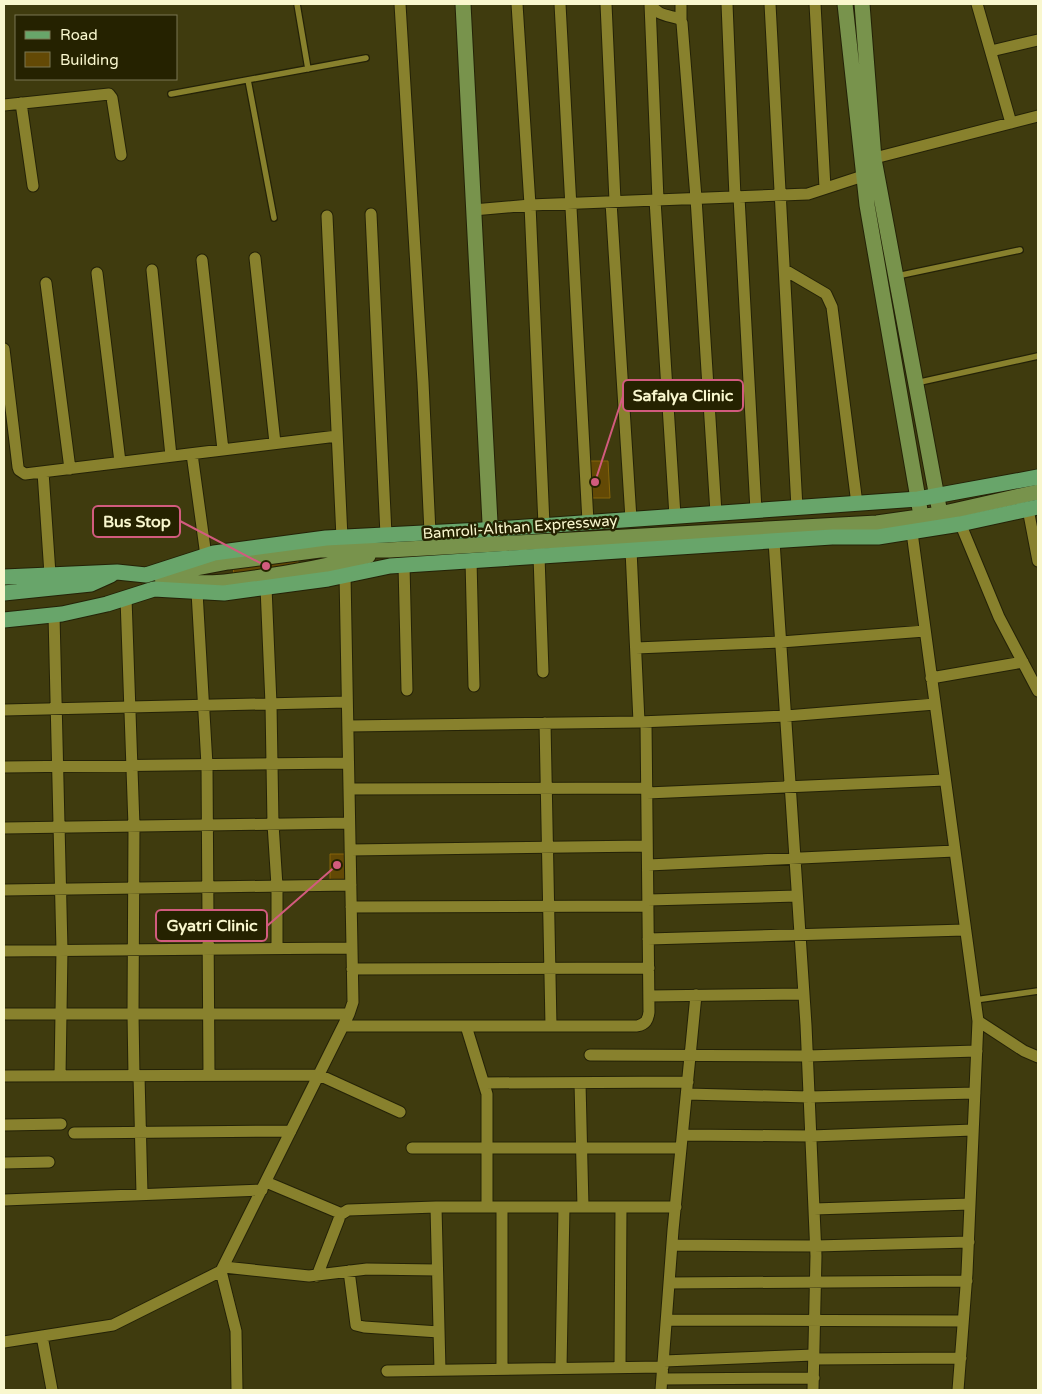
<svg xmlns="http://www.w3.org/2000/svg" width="1042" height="1394" viewBox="0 0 1042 1394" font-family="'Varela Round',sans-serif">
	<rect width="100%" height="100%" fill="#3f3b0e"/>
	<!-- building -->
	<path fill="#634905" stroke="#87650a" d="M589 461H608L610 498H590Z
		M297 557 299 568 234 576 233 565Z
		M330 854H346L345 881H330Z"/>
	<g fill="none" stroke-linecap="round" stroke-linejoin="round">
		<!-- lane casing -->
		<g stroke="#242207" stroke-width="8">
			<path id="lane" d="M297 4 308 69
				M248 80 274 218
				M171 94 366 58
				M897 276 1020 250
				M916 383 1038 356
				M975 1000 1038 991"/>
		</g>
		<!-- street casing -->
		<g stroke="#242207" stroke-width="13">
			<path id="street" d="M400 4 423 382 430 533
				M517 4 530 205 544 525
				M560 4 588 522
				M606 4 615 201
				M650 4 658 200
				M651 4C657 16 668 15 680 19L682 23 696 198 716 513
				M727 4 735 197
				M770 4 797 508
				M815 4 825 188
				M977 4 1011 123
				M681 21V4
				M991 51 1038 40
				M21 103 33 186
				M4 105 109 94 112 98 121 155
				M867 160 1038 116
				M739 197 756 511
				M655 200 675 516
				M611 202 631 519
				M473 210 530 205 808 194 863 176
				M371 214 386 535
				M327 216 342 538
				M255 258 275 443
				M202 260 223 450
				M152 270 171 456
				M785 270 826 294 832 307 857 504
				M97 273 120 462
				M46 283 70 469
				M4 349 18 467 19 470 25 474 337 436
				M192 454 206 556
				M43 472 50 574
				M1028 509 1038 561
				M958 518 999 617 1038 691
				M911 525 978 1021 967 1273 958 1390
				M774 541 806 1025 816 1256 813 1390
				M631 550 639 722
				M539 556 543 672
				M471 560 474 686
				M404 565 407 690
				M266 587 271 704 273 824 277 886V948
				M197 592 207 765 209 1075
				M126 598 134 826 133 1014 134 1076
				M54 615 62 950 60 1076
				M636 648 781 642 925 631
				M931 678 1023 662
				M4 710 347 702
				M545 723 551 1026
				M348 726 639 722 786 716 935 704
				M4 767 348 763
				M349 789 647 788
				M647 793 945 780
				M4 828 349 823
				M350 850 647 846
				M648 865 955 851
				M4 890 351 885
				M648 900 797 896
				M351 907 648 906
				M648 939 965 930
				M4 951 352 948
				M352 969 649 968
				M649 996 804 994
				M4 1014H349
				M978 1021 1024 1051 1038 1057
				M344 1026H637C646 1024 648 1020 649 1012L646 722
				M466 1026 487 1094V1207
				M590 1055 807 1056 977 1051
				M4 1076 319 1075 400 1112
				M139 1076 142 1194
				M484 1083 688 1082
				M580 1083 583 1207
				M687 1094 809 1097 975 1093
				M4 1125 61 1124
				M74 1133 291 1131
				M683 1135 811 1136 973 1130
				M412 1148H681
				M4 1163 49 1162
				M266 1182 342 1214
				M4 1200 262 1190
				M436 1207 440 1370
				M814 1209 970 1204
				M672 1245 815 1246 969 1242
				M224 1267 309 1276 367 1269 437 1270
				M221 1271 236 1331 237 1390
				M349 1271 356 1325 364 1327 439 1332
				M317 1276 339 1219 340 1215 348 1210 436 1207H676
				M669 1283 967 1281
				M667 1320 963 1321
				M42 1336 52 1390
				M4 1342 113 1325 221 1271 349 1014 353 1002 345 575
				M814 1359 961 1358
				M664 1361 814 1355
				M620 1367 621 1207
				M561 1368 564 1207
				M502 1369V1207
				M387 1371 663 1367
				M662 1379 814 1378
				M661 1390 673 1230 696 995"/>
		</g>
		<!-- secondary casing -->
		<g stroke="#242207" stroke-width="17">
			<path id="secondary" d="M463 4 491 542
				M845 4 867 205 920 510
				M862 4 874 159 939 508
				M160 575 228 562 320 550H389L877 523 940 514 1038 492
				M160 587C181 579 203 585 225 582 273 576 321 568 368 556"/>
		</g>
		<!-- primary casing -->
		<g stroke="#242207" stroke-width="17">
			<path id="primary" d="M4 577 117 572 146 575 214 553 326 538 482 530 918 499 1038 477
				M4 593 91 584 111 575
				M4 620 62 614 107 604 154 589 224 593 328 579 390 566 832 537H878L960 524 1038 507"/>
		</g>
		<!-- lane -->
		<use href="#lane" stroke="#88812d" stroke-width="5.5"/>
		<!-- street -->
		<use href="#street" stroke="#88812d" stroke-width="11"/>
		<!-- secondary -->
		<use href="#secondary" stroke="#78934c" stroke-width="15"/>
		<!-- primary -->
		<use href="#primary" stroke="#68a56a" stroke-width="15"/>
	</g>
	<g text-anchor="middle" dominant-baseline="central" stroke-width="5" stroke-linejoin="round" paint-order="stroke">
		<!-- street labels -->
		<g font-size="15" fill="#f9f7ce" stroke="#252200">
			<text transform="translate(520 527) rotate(-4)">Bamroli-Althan Expressway</text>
		</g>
	</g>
	<!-- callouts -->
	<path fill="none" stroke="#d25b7e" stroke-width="2" d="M595 482L623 396M266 566L180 521M337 865L267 926"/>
	<g fill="#d25b7e" stroke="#252200" stroke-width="2">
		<circle cx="595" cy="482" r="5"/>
		<circle cx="266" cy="566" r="5"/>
		<circle cx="337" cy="865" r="5"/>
	</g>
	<g fill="#252200" stroke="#d25b7e" stroke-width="2">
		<rect x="623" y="380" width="120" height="31" rx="5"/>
		<rect x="93" y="506" width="87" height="31" rx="5"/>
		<rect x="156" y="910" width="111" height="31" rx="5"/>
	</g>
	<g font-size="16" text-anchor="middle" font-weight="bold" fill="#f9f7ce">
		<text x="683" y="401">Safalya Clinic</text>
		<text x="137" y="527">Bus Stop</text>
		<text x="212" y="931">Gyatri Clinic</text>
	</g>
	<!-- border -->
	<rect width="1042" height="1394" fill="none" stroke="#f9f7ce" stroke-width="10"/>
	<!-- legend -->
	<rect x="15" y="15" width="162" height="65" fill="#252200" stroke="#7a7752"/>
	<rect x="25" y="31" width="25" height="8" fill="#68a56a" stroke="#7a7752"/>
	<text x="60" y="40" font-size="15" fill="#f9f7ce">Road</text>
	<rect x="25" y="52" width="25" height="15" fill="#634905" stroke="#7a7752"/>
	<text x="60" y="65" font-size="15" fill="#f9f7ce">Building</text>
</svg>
